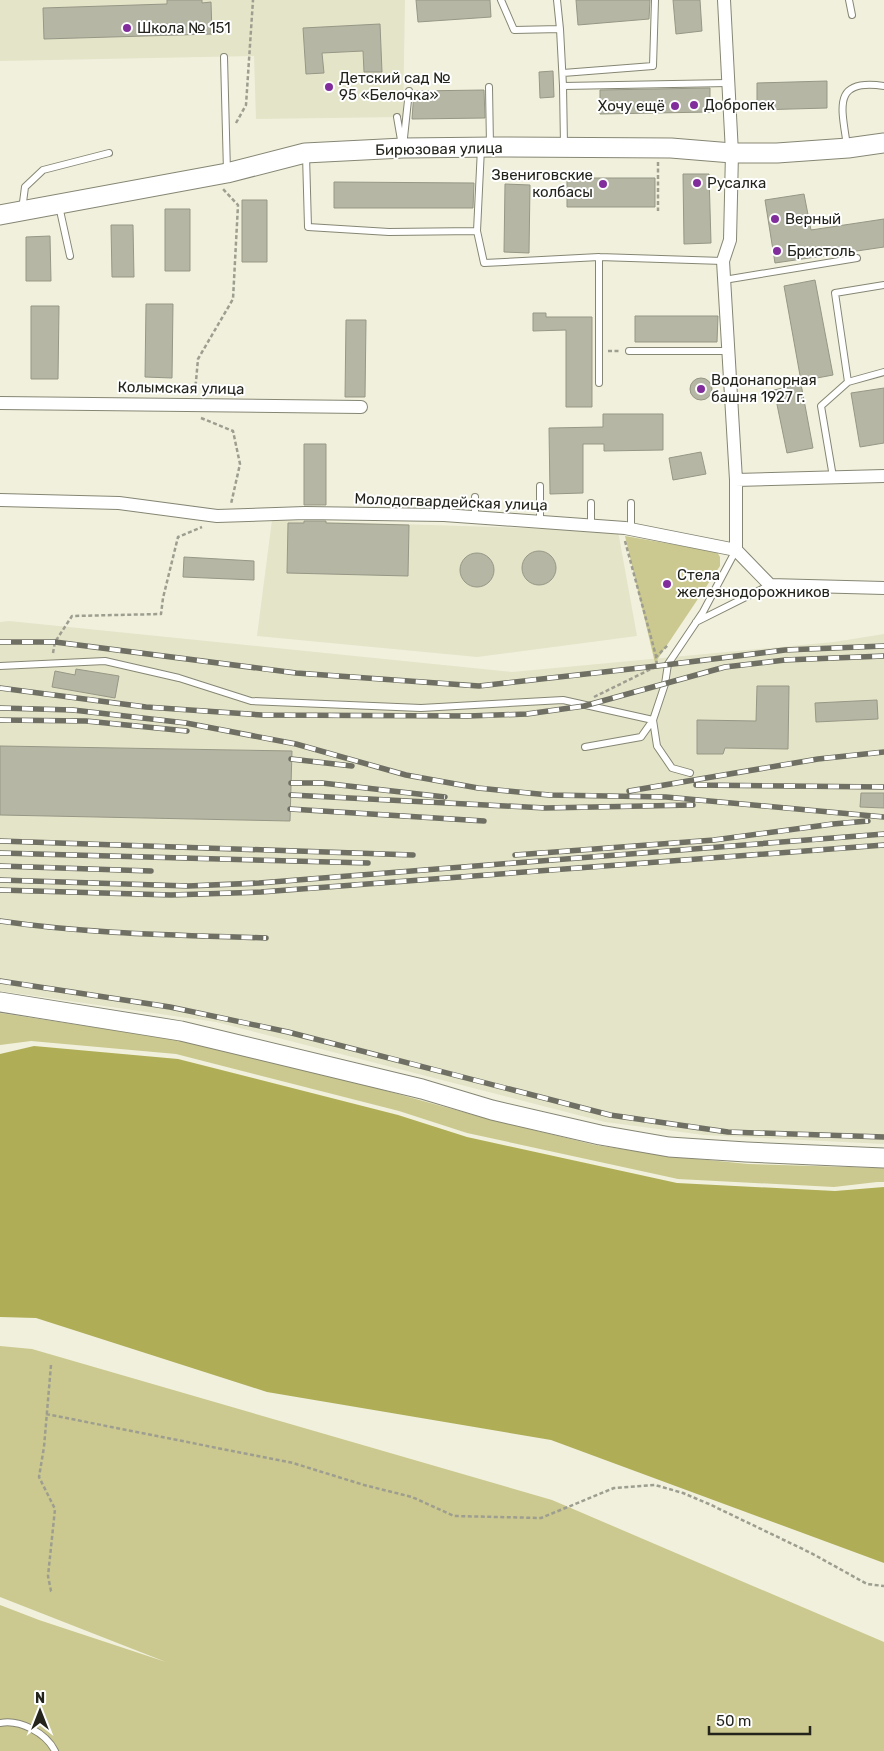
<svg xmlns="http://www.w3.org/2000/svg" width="884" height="1751" viewBox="0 0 884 1751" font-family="Rubik,sans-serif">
	<rect width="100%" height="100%" fill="#f0f0dd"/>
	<!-- built -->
	<path fill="#e4e4c9" d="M0 0H405L403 117 256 119 254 56 0 61Z
		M272 520 618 531 637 636 477 657 257 636Z
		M9 621 512 672 834 642 884 634V1144L704 1135 605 1122 216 1022 0 991V622Z"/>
	<!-- green -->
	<path fill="#cbc98f" d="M625 536 717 552 720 557V566L655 663Z
		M0 1013 179 1040 329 1075 481 1117 595 1145 668 1156 748 1164 884 1168V1182H877L834 1187 678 1179 467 1133 399 1111 176 1054 31 1041 0 1045Z
		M0 1346 32 1349 552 1500 884 1642V1751H0V1605L39 1620 166 1662 0 1597Z"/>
	<!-- water -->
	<path fill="#b0ad57" d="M34 1046 178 1059 398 1115 467 1137 677 1183 835 1191 884 1187V1563L551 1440 267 1392 36 1318 0 1317V1054Z"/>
	<!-- building -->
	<path fill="#b6b6a4" stroke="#979786" d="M167 0H202V3L211 2 212 34 44 39 43 8 167 4Z
		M416 0H490L491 17 418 22Z
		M576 0H650L649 19 578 25Z
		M673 0H700L702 31 676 34Z
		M380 24 382 72H364L363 51 322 53 324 73 306 74 303 28Z
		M553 71 554 97 540 98 539 72Z
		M827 81V108L757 110V83Z
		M710 88V112L600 114V90Z
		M484 90 485 118 412 119 414 91Z
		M683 174H709L711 243 684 244Z
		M567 178H655V207H567Z
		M334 182 474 183 473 208H334Z
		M505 184 530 185 529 253 504 252Z
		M804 194 811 230 884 219V247L775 263 765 200Z
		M242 200H267V262H242Z
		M165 209H190V271H165Z
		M111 225H133L134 277H112Z
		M50 236 51 281H26V237Z
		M815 280 833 375 801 381 784 286Z
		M146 304H173L172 378 145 377Z
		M31 306H59L58 379H31Z
		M533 313H546V317H592V407H566V330L533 331Z
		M635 316H718L717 342H635Z
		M346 320H366L365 397H345Z
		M690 389a11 11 0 1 1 22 0a11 11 0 1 1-22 0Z
		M801 384 813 448 787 453 774 390Z
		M884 388V443L860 447 851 393Z
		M603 414H663V450L604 451V444H583V493L550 494 549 428 603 427Z
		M304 444H326V505H304Z
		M701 452 706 474 673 480 669 458Z
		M304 521H326V523L409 525 408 576 287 573 288 523H304Z
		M522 568a17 17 0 1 1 34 0a17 17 0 1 1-34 0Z
		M460 570a17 17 0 1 1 34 0a17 17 0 1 1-34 0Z
		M184 557 254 561V580L183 577Z
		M76 669 119 676 115 698 52 687 55 671 75 675Z
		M757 686H789L788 749 725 748 723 754H697V720L756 721Z
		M877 700 878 719 816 722 815 703Z
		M0 746 292 751 290 821 0 815Z
		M861 793H884V808L860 807Z"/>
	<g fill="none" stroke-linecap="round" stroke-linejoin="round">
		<!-- lane casing -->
		<g stroke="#868674" stroke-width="8">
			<path id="lane" d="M501 0 514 30 560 29 563 86 564 145
				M557 0 560 29
				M849 0 852 15
				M224 57 227 172
				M563 73 653 66 655 0
				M563 86 728 83
				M489 87 490 146
				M397 117 401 140
				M847 146C842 109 831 78 884 86
				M403 147 409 91
				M306 155 308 227 389 232 477 231 484 263 599 257
				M59 206 70 256
				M22 210 25 187 43 170 109 153
				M477 231 481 148
				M724 280 857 258
				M629 351H729
				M848 382 835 293 884 285
				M599 383V257L723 261
				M833 477 821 406 848 382 884 372
				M475 497V517
				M591 503V525
				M540 521V486
				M631 528V503
				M696 622 770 585
				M0 666 105 661 179 678 251 701 421 708 563 700 653 720
				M653 720 657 746 672 768 690 773
				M585 747 641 737 653 720 665 684 668 664 703 612 736 550
				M0 1723C20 1719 46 1733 55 1751"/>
		</g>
		<!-- street casing -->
		<g stroke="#868674" stroke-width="14">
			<path id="street" d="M724 0 732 153 730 240 723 261 736 480V550
				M0 403 361 407
				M736 480 884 476
				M0 500 119 503 217 516 305 513 444 515 625 528 736 550 770 585 884 588"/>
		</g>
		<!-- secondary casing -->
		<g stroke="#868674" stroke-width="21">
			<path id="secondary" d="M0 215 227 173 305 153 403 148 496 147 671 148 732 153H777L848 148 884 143
				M0 1002 181 1031 422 1089 492 1110 600 1135 669 1147 746 1152 884 1158"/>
		</g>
		<!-- path -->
		<path stroke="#9e9e90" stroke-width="2.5" stroke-dasharray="4 2.5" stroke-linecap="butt" d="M236 123 246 105 253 0
			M658 162V211
			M608 351H620
			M195 392 198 359 233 299 238 205 223 189
			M201 418 233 431 240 464 231 504
			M625 541 656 656
			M53 653 55 642 72 616 161 614 163 598 178 537 202 527
			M594 697 657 666 656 657 668 645
			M51 1365 44 1447 39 1477 55 1509 48 1576 51 1591 53 1592
			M46 1414 293 1463 364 1485 412 1497 454 1516 541 1518 614 1488 655 1485 683 1493 709 1504 811 1553 867 1584 884 1586"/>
		<!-- lane -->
		<use href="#lane" stroke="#fff" stroke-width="6"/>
		<!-- street -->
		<use href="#street" stroke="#fff" stroke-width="12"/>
		<!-- secondary -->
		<use href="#secondary" stroke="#fff" stroke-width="19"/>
		<!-- rail casing -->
		<g stroke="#6f6f63" stroke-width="5.5">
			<path id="rail" d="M0 642H55L296 673 479 686 657 666 785 650 884 646
				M0 688 146 707 262 715 468 716 527 714 584 706 725 667 785 660 884 656
				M0 708 73 710 186 723 296 744 406 775 478 788 549 795 666 797 884 817
				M0 720 86 721 187 731
				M291 759 352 766
				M291 783H322L445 797
				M696 785 884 787
				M629 791 818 759 884 752
				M291 795 545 808 693 805
				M290 809 484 821
				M0 841 413 855
				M0 853 368 863
				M515 855 714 840 833 824 868 821
				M0 866 151 871
				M0 880 188 886 259 883 884 834
				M0 890 171 895 261 892 884 845
				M0 921C88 934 178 935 266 938
				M0 981 170 1007 288 1032 610 1115 728 1132 884 1137"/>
		</g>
		<!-- rail -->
		<use href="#rail" stroke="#fff" stroke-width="4" stroke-dasharray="11" stroke-linecap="butt"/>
	</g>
	<!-- markers -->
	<g fill="#812d9b" stroke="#fff" stroke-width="2">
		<circle cx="127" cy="28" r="5"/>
		<circle cx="329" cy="87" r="5"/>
		<circle cx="694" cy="105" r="5"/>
		<circle cx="675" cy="106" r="5"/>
		<circle cx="697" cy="183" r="5"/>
		<circle cx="603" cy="184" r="5"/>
		<circle cx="775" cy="219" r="5"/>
		<circle cx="777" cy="251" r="5"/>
		<circle cx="701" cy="389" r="5"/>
		<circle cx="667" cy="584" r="5"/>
	</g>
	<g text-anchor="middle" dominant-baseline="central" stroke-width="4" stroke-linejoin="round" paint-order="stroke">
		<!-- poi labels -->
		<g font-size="15" fill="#24241d" stroke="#fff" text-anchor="start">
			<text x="137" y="28">Школа № 151</text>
			<text x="339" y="78">Детский сад №<tspan x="339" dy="17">95 «Белочка»</tspan></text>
			<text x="704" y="105">Добропек</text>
			<text x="665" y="106" text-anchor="end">Хочу ещё</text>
			<text x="593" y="175" text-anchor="end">Звениговские<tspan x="593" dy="17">колбасы</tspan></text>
			<text x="707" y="183">Русалка</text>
			<text x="785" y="219">Верный</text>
			<text x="787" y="251">Бристоль</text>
			<text x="711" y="380">Водонапорная<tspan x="711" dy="17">башня 1927 г.</tspan></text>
			<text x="677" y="575">Стела<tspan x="677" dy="17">железнодорожников</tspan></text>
		</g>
		<!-- street labels -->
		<g font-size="15" fill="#24241d" stroke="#fff">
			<text transform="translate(439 149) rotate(-1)">Бирюзовая улица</text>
			<text transform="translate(181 388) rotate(1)">Колымская улица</text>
			<text transform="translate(451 502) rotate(2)">Молодогвардейская улица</text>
		</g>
	</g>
	<!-- north arrow -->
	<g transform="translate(40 1711)" stroke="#ffffff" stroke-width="4" paint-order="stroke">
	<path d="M0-4L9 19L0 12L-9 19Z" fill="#24241d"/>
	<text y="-8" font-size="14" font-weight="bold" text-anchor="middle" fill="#24241d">N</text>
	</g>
	<!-- scale -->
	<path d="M709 1726v8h101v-8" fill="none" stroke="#24241d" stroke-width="2.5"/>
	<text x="716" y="1726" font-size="15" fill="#24241d" stroke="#ffffff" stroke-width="4" paint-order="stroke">50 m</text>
</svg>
